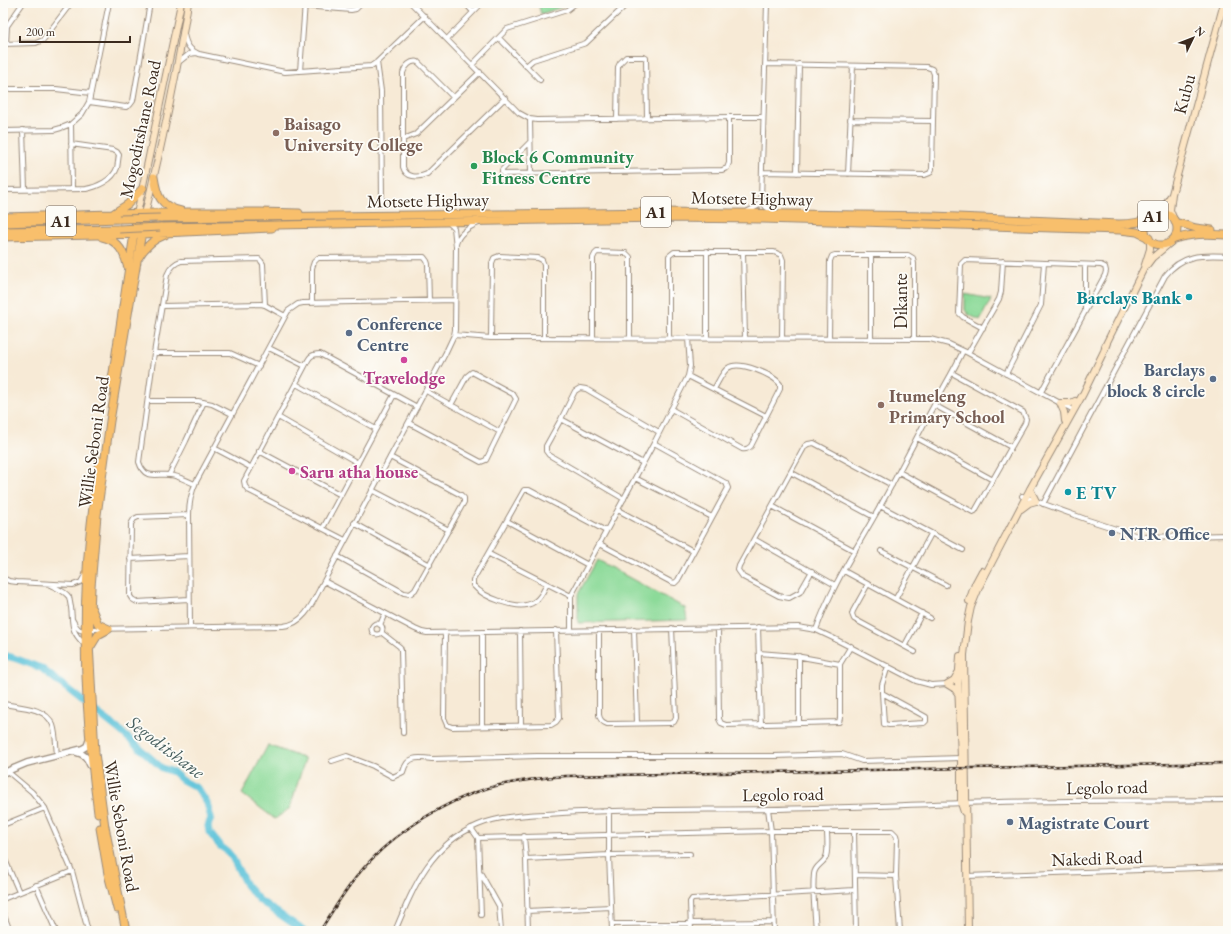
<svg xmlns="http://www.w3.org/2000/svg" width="1231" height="934" viewBox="0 0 1231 934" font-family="'EB Garamond',serif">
	<rect width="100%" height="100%" fill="#fdfcf7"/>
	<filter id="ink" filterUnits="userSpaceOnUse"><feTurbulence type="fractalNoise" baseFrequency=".025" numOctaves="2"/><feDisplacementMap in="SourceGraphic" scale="8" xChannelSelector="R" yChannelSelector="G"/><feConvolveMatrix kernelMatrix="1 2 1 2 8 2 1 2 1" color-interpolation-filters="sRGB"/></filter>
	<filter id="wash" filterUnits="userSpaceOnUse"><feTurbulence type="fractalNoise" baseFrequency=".012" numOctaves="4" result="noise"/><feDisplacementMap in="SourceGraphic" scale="16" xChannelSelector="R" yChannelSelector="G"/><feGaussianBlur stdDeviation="0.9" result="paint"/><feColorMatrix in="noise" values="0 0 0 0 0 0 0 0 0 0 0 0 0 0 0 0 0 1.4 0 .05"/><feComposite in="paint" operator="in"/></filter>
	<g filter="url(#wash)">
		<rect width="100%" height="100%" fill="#f7ead6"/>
		<!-- green -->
		<path fill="#8cda99" stroke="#64825c" d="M538 3H570L568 5 541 14Z
			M965 294 991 299 980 320 969 315 965 310Z
			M597 560 685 608 687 620 578 623V594Z
			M268 745 305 759 290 808 275 819 242 794Z"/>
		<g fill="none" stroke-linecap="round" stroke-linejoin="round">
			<!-- river -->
			<path stroke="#5cc2d9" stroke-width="7" d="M3 655 14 658 41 668 118 729 162 768 173 772 182 780 197 788 207 803 211 818 208 826 209 832 220 846 227 851 232 857 246 885 259 900 304 931"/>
		</g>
	</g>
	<g filter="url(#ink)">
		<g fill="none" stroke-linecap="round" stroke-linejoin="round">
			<!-- minor casing -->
			<g stroke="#998a7a" stroke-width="6">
				<path id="minor" d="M411 3 519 113 530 119 537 120 729 117H763
					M465 3 473 12
					M305 6 351 10 356 9 362 3
					M184 34C186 44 189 50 199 54L285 72 371 66 377 62 425 16
					M499 38 540 80
					M447 39 482 3
					M3 44 36 43 43 40 71 3
					M6 44 7 26 23 3
					M179 62 189 54 197 53
					M377 62 381 91 382 201
					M472 65 507 29 567 10 576 3
					M526 66 533 60 586 43 628 3
					M300 71 305 3
					M3 89H56L91 93
					M453 97 418 62C411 60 405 66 403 73V167C406 178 418 178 427 174L505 98
					M89 102 126 107 130 105 133 101 150 3
					M530 119 531 173
					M617 119 618 67 620 63 626 57H643L646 58 647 118
					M850 120 933 121
					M71 124 72 189
					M23 130 25 189
					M3 131 54 130 61 128 71 124 82 114 89 102 109 3
					M403 139 416 134 480 72
					M530 142 502 170V173L503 174 722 170 727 168 729 163V117
					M1228 162 1227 173 1228 174
					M762 172 925 175 930 173 932 169 934 74 932 69 927 67 765 64
					M797 173 799 64
					M848 174 853 66
					M3 190 86 189C97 187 113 180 117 168 118 164 118 159 119 155L117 152 113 150 71 144
					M761 200 766 207 774 212
					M748 211 758 206 761 200 767 3
					M456 244C459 233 469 227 479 223
					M743 252 745 338
					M1085 265V310
					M312 303V268L314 262 318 258 424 257 427 261 428 264 429 301
					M162 306 261 304 265 305 285 316
					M983 328 963 317 959 313 961 264 965 260 1101 265 1105 267 1106 271 1105 275 1041 392
					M454 335 491 338 930 339 949 344 968 353 1060 403 1074 410
					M491 338 492 263 494 258 499 256 538 258 542 260 544 265V337
					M593 338V258L595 254 597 252 626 253 630 257V338
					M669 338V256L674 252H774L781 255 783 260 782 338
					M707 338V251
					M829 338 830 261 832 256 835 255H908L913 258 914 264V338
					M871 338V256
					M269 348 305 366
					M154 353H230L259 366
					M968 353 999 299 1001 292 1003 261
					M1006 374 1041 305 1044 263
					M688 376 766 416
					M296 384 376 429
					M426 391 500 432
					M148 401H198L212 404 232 414
					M934 405 1011 447
					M671 409 742 449C746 450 749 448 751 446L780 389V384C774 375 739 360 728 368 722 372 718 383 714 389
					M278 417 358 463
					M561 419 643 463
					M409 423 481 462 486 460 516 399 513 394 472 372 467 376 451 405
					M917 438 993 480
					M214 448 250 467
					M259 451 341 495
					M899 472 973 512 975 511 1025 423 1026 419 1023 412 952 373
					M792 473 874 517
					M169 475 186 441 204 402
					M635 478 712 517
					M195 484C187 481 179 476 170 475 156 473 145 481 139 462L154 353 167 275C170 268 174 263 181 261L259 259 261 261 263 264 265 305
					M372 490 449 530
					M1022 496 1088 520 1141 537 1228 535
					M624 499 549 455 546 451V446L561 419 575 391 580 388 586 389 659 432
					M1043 504 1165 276C1183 253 1203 255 1228 256
					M772 506 855 551
					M880 506 963 550
					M618 510 693 551
					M189 515 138 517 134 519 131 524 130 596 132 599 137 602 189 599
					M507 521 588 565
					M354 523 430 565
					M323 528 394 395
					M754 539 835 585
					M345 540 248 490 245 486 244 481 305 366C309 358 310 354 320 354L417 407
					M600 544 671 582 675 583 678 580 728 488 726 483 654 443
					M881 551 946 585
					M489 554 571 596
					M337 556 404 593 410 594 415 590 464 502V498L461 495 390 457
					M130 559 189 556
					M812 571 800 592 789 598 779 596 743 577 738 570 739 566 805 446 808 444 814 443 892 485
					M844 571 930 618
					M3 578 9 581 17 582 73 585 81 582 85 575
					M324 581 415 629 422 632 427 633 798 627 816 630 833 638 916 681 931 685 948 684
					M547 584C544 590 540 599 534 602 519 612 483 597 473 585V580L524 490H529L606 531
					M868 584 853 611 852 614 854 619 915 652
					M50 585C56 588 65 591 69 597 70 600 70 604 71 607 73 625 70 630 84 644
					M896 598 931 534
					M72 619C77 628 78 633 90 629L283 626C306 624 314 599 324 581L445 354 454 335 455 330 456 247 454 228 449 223
					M371.5 629a5.5 5.5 0 1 1 11 0a5.5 5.5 0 1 1-11 0Z
					M380 625 385 613
					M190 627 189 515C189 503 191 493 196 482L288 311 298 304 303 303 455 300
					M758 627 761 725
					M718 628 719 719 721 723 726 725 839 722 840 718V664L851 646
					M634 629 637 723
					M571 630V596L654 443 688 376 690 366 688 338
					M599 630V715C600 720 602 722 607 724L671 723 674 722 676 718 672 628
					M816 630C830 590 853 554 874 517 895 481 913 444 933 407 943 388 954 370 963 351
					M520 631 521 725
					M482 632V725
					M382 633 400 647 401 650 403 733
					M445 633 444 718 447 725 452 727 551 725 556 722 559 718 556 630
					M905 645 922 613
					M759 653 796 656 840 664
					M799 656V723
					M882 693 926 717V721L924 723 889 725 884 724 882 693V685L888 666
					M3 704C19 707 46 707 53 725 56 734 56 746 57 756
					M332 761 347 756 373 766 393 777 403 772C407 756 417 757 432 759L537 756H774L842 754 862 761 961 758
					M7 771 32 792 45 808 72 871 88 931
					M768 809 771 831 774 931
					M609 810V855L612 931
					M3 825 45 808
					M471 828 478 838 481 915
					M854 831 856 931
					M524 836 526 859 528 931
					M478 838 771 831H892L896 835 897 839 896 876 900 931
					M3 855 19 892
					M526 859 609 855 690 854
					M481 874 499 906 501 931
					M855 875 896 876
					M967 876 1228 867
					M36 885 56 931
					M3 899 72 871
					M527 911 611 907
					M3 913 10 931
					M612 924 773 922
					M395 931C414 886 430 845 478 825 504 814 534 815 562 813 630 809 699 810 767 809 833 808 899 805 964 803 1052 800 1140 801 1228 800
					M399 931 404 930 420 931
					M691 931 690 902 692 899 855 890
					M816 931C815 912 812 893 814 874 815 866 821 865 825 859 829 853 827 839 827 831"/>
			</g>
			<!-- tertiary casing -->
			<g stroke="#998a7a" stroke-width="8">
				<path id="tertiary" d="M76 752C84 754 87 757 90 765
					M3 773 27 763 82 749 87 746 89 740"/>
			</g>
			<!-- secondary casing -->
			<g stroke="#998a7a" stroke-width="8">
				<path id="secondary" d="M137 214 181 3
					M145 214C162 144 177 74 188 3
					M1153 216 1163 208 1170 197
					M1174 220 1170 210 1172 194 1224 3
					M1146 266 1152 258 1170 243
					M1105 346 1144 268 1150 249V240
					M1065 421 1064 412 1060 403H1071L1075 401
					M1021 509 1029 503 1036 501 1030 489
					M969 601 975 584 982 571
					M960 656 958 683 961 758V803L964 812
					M958 673 954 680 947 684 955 689 959 695
					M968 931 964 655 968 621 971 607 980 585 1030 489 1083 394 1104 351 1107 343"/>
			</g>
			<!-- primary casing -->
			<g stroke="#998a7a" stroke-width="9">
				<path id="primary" d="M154 177C157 196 160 206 181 211
					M114 213 128 204 143 188
					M3 217 187 212H260L299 213
					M3 237 142 234 272 228
					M102 237C117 240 124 251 127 265
					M139 257C145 247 154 239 165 235
					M111 386 137 214
					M92 609 98 624 109 629
					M90 648 98 635 109 629
					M98 813C87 732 82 652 87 570 89 534 94 497 99 461
					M100 828 108 874 117 909
					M126 931 105 827 95 753 89 643 91 587 97 515 110 421 145 214"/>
			</g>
			<!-- trunk casing -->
			<g stroke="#998a7a" stroke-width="9">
				<path id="trunk" d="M1145 229a16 16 0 1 1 32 0a16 16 0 1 1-32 0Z
					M160 218 664 212 933 216 1119 224C1131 224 1140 223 1150 218
					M1175 222 1196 228 1212 230
					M3 223 119 219
					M160 227 663 218 763 219 1120 230 1137 232 1149 238
					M3 231 119 229
					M1172 240C1192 233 1207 234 1228 235"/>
			</g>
			<!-- minor -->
			<use href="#minor" stroke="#fff" stroke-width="4"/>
			<!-- tertiary -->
			<use href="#tertiary" stroke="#fff" stroke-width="5.5"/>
			<!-- secondary -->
			<use href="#secondary" stroke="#fce5c4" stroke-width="6"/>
			<!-- primary -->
			<use href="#primary" stroke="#f8bf6c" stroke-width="7"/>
			<!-- trunk -->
			<use href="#trunk" stroke="#f8bf6c" stroke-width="7"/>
			<!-- rail casing -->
			<g stroke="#3b2a1e" stroke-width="2.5">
				<path id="rail" d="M320 931C335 907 350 882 370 861 399 830 446 801 488 788 513 781 540 778 566 776L1228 763"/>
			</g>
			<!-- rail -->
			<use href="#rail" stroke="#fdfcf7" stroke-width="1" stroke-dasharray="3" stroke-linecap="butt"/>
			<!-- trunk-bridge casing -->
			<g stroke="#998a7a" stroke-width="9" stroke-linecap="butt">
				<path id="trunk-bridge" d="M119 219 160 218
					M119 229 160 227"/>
			</g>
			<!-- trunk-bridge -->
			<use href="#trunk-bridge" stroke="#f8bf6c" stroke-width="7"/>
		</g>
	</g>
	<!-- markers -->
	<g fill="#8d6e63" stroke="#fdfcf7" stroke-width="1.5">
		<circle cx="276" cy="133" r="4"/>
		<circle cx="881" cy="405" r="4"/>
	</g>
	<circle fill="#2e9e5b" stroke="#fdfcf7" stroke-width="1.5" cx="474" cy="166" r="4"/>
	<g fill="#0f9aa8" stroke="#fdfcf7" stroke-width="1.5">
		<circle cx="1189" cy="297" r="4"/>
		<circle cx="1068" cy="492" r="4"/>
	</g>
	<g fill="#5c6f8a" stroke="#fdfcf7" stroke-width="1.5">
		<circle cx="349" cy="333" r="4"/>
		<circle cx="1213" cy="379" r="4"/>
		<circle cx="1112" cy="533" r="4"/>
		<circle cx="1010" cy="822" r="4"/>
	</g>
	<g fill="#d1479c" stroke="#fdfcf7" stroke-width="1.5">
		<circle cx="404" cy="360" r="4"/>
		<circle cx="292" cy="471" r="4"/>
	</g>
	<g text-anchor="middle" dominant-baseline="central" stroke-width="3.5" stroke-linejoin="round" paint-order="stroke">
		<!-- shield labels -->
		<g fill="#fdfcf7" stroke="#75695f" stroke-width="1">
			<rect x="641" y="197" width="30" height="30" rx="3"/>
			<rect x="1138" y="201" width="30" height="30" rx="3"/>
			<rect x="46" y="206" width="30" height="30" rx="3"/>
		</g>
		<g font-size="17" font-weight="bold" fill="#3b2a1e">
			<text x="656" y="212">A1</text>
			<text x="1153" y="216">A1</text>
			<text x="61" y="221">A1</text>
		</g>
		<!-- street labels -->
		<g font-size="18" fill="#3b2a1e" stroke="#fdfcf7">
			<text transform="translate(1184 94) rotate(-75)">Kubu</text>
			<text transform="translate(140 129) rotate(-78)">Mogoditshane Road</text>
			<text transform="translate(752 198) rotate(1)">Motsete Highway</text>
			<text transform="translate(428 200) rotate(-1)">Motsete Highway</text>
			<text transform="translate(900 301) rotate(-90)">Dikante</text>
			<text transform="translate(93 442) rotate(-82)">Willie Seboni Road</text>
			<text transform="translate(1107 787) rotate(-1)">Legolo road</text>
			<text transform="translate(783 794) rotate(-1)">Legolo road</text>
			<text transform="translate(122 826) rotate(80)">Willie Seboni Road</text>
			<text transform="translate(1097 858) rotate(-2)">Nakedi Road</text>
		</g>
		<!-- education labels -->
		<g font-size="18" font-weight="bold" fill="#785e54" stroke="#fdfcf7" text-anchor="start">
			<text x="284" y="123">Baisago<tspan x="284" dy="21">University College</tspan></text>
			<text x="889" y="395">Itumeleng<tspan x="889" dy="21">Primary School</tspan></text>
		</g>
		<!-- leisure labels -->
		<g font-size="18" font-weight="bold" fill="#27864d" stroke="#fdfcf7" text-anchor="start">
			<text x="482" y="156">Block 6 Community<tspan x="482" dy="21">Fitness Centre</tspan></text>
		</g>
		<!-- culture labels -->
		<g font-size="18" font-weight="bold" fill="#0d838f" stroke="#fdfcf7" text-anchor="end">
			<text x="1181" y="297">Barclays Bank</text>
			<text x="1076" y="492" text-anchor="start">E TV</text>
		</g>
		<!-- service labels -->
		<g font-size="18" font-weight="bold" fill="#4e5e75" stroke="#fdfcf7" text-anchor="start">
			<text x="357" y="323">Conference<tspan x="357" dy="21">Centre</tspan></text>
			<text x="1205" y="369" text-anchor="end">Barclays<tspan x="1205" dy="21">block 8 circle</tspan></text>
			<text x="1120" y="533">NTR Office</text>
			<text x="1018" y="822">Magistrate Court</text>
		</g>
		<!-- hotel labels -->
		<g font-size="18" font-weight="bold" fill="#b23c85" stroke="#fdfcf7">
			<text x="404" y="377">Travelodge</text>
			<text x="300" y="471" text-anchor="start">Saru atha house</text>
		</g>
		<!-- water labels -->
		<g font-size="19" font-style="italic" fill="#475f5f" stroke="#fdfcf7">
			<text transform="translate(166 747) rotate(37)">Segoditshane</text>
		</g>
	</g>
	<!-- margin -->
	<rect width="1231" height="934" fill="none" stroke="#fdfcf7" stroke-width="16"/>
	<!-- north arrow -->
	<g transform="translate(1193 38) rotate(47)" stroke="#fdfcf7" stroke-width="3" paint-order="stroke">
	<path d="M0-3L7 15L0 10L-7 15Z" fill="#3b2a1e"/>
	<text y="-6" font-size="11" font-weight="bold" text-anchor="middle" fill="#3b2a1e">N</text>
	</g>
	<!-- scale -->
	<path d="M20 36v6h110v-6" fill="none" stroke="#3b2a1e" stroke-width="2"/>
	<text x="26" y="36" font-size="12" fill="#3b2a1e" stroke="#fdfcf7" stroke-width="3" paint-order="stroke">200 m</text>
</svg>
